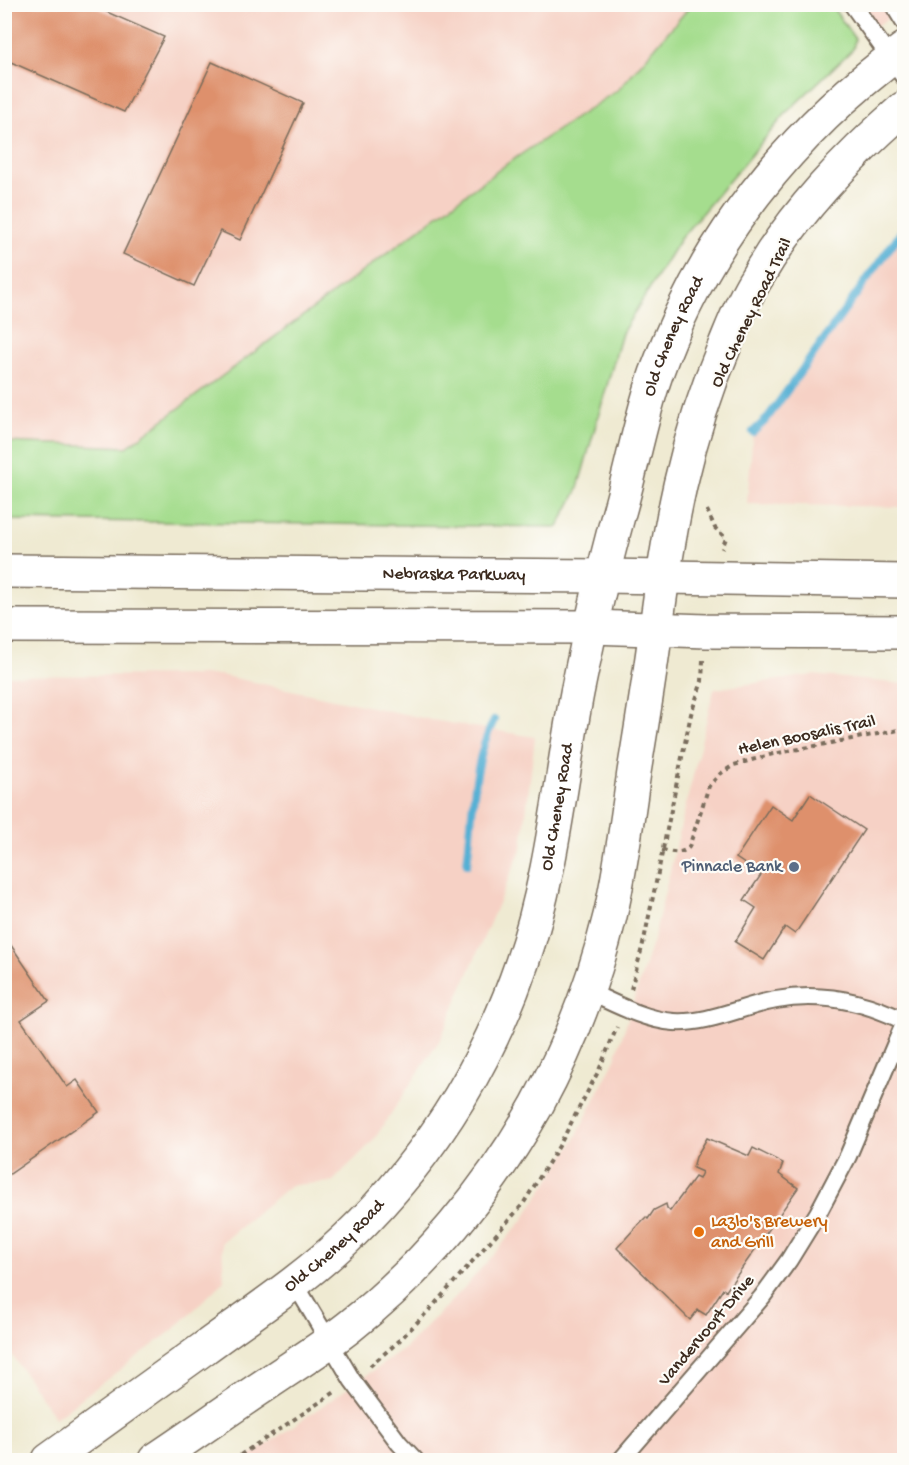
<svg xmlns="http://www.w3.org/2000/svg" width="909" height="1465" viewBox="0 0 909 1465" font-family="'Gochi Hand',sans-serif">
	<rect width="100%" height="100%" fill="#fdfcf7"/>
	<filter id="ink" filterUnits="userSpaceOnUse"><feTurbulence type="fractalNoise" baseFrequency=".0167" numOctaves="2"/><feDisplacementMap in="SourceGraphic" scale="12" xChannelSelector="R" yChannelSelector="G"/><feConvolveMatrix kernelMatrix="1 2 1 2 8 2 1 2 1" color-interpolation-filters="sRGB"/></filter>
	<filter id="wash" filterUnits="userSpaceOnUse"><feTurbulence type="fractalNoise" baseFrequency=".008" numOctaves="4" result="noise"/><feDisplacementMap in="SourceGraphic" scale="24" xChannelSelector="R" yChannelSelector="G"/><feGaussianBlur stdDeviation="1.35" result="paint"/><feColorMatrix in="noise" values="0 0 0 0 0 0 0 0 0 0 0 0 0 0 0 0 0 1.4 0 .05"/><feComposite in="paint" operator="in"/></filter>
	<g filter="url(#wash)">
		<rect width="100%" height="100%" fill="#efead2"/>
		<!-- built -->
		<path fill="#f6d1c5" d="M5 5H745L141 451 5 492Z
			M852 5H904V8L870 30Z
			M904 228V507L747 504 753 432 766 420Z
			M220 675 432 720 535 737 522 847 441 1038 373 1141 332 1182 291 1185 222 1242 224 1281 173 1330 55 1418 5 1345 4 676Z
			M813 675 904 684V1460H244L403 1350 465 1287 523 1220 574 1141 615 1059 654 937 714 689Z"/>
		<!-- green -->
		<path fill="#a5dd8e" stroke="#708456" stroke-width="1.5" d="M692 4 831 5 855 39 853 49 788 111 680 239 622 333 577 491 558 527 5 520V442L127 447 508 163 619 89Z"/>
		<g fill="none" stroke-linecap="round" stroke-linejoin="round">
			<!-- stream -->
			<path stroke="#57b0d4" stroke-width="8" d="M753 432 766 420 904 228
				M467 864C473 816 472 762 494 720"/>
		</g>
		<g id="blocks">
			<!-- building -->
			<path fill="#de906c" d="M4 5H91L164 37 124 112 4 59Z
				M212 62 303 103 240 240 220 231 194 286 123 254Z
				M810 794 864 830 795 934 785 927 764 960 735 942 756 908 744 900 761 875 736 858 771 805 793 820Z
				M8 941 49 1001 21 1020 67 1087 77 1080 99 1112 4 1178V944Z
				M707 1138 749 1156 753 1148 783 1163 779 1174 798 1188 726 1291 723 1289 706 1315 698 1310 690 1320 617 1248 636 1227 646 1217 648 1219 654 1210 666 1204 667 1208 670 1211 695 1177 699 1179 702 1172 693 1168 696 1157Z"/>
		</g>
	</g>
	<g filter="url(#ink)">
		<use href="#blocks" fill-opacity="0" stroke="#7a6d5d" stroke-width="1.5"/>
		<g fill="none" stroke-linecap="round" stroke-linejoin="round">
			<!-- lane casing -->
			<g stroke="#7a6d5d" stroke-width="20">
				<path id="lane" d="M852 4 904 77
					M893 4 904 22
					M587 991C614 1003 644 1020 674 1022 709 1024 742 1006 776 1000 821 992 864 1001 904 1021
					M294 1282 352 1380 399 1443 415 1460
					M621 1460 762 1297 789 1260 818 1213 848 1156 904 1024"/>
			</g>
			<!-- secondary casing -->
			<g stroke="#7a6d5d" stroke-width="36">
				<g id="secondary">
					<path id="s1" d="M49 1460C101 1423 152 1386 203 1349 252 1313 303 1280 347 1238 391 1196 429 1148 460 1097 485 1055 506 1010 522 963 552 876 560 783 577 693 589 634 602 574 618 516 632 468 640 420 656 374 703 242 792 131 904 49"/>
					<path d="M155 1460C191 1436 226 1411 262 1387 291 1367 321 1349 349 1327 424 1268 490 1189 537 1105 569 1046 594 982 610 916 621 869 627 820 634 772 642 724 650 676 656 628 669 527 685 439 725 345 734 323 743 299 756 279 794 213 847 158 904 108"/>
				</g>
			</g>
			<!-- primary casing -->
			<g stroke="#7a6d5d" stroke-width="36">
				<g id="primary">
					<path id="s2" d="M4 571 604 576 904 581"/>
					<path d="M4 626 592 627 706 631 904 632"/>
				</g>
			</g>
			<!-- path -->
			<path stroke="#7a6d5d" stroke-width="4" stroke-dasharray="4.5 4.5" stroke-linecap="butt" d="M707 510 715 528 726 538 722 549
				M662 850C673 852 681 855 689 847L709 786 720 774 734 765 773 754 904 729
				M631 989 644 940 691 714 702 681 703 660
				M370 1366 399 1341 432 1307 523 1204 559 1146 599 1070 617 1027
				M233 1460 335 1392"/>
			<!-- lane -->
			<use href="#lane" stroke="#fff" stroke-width="16"/>
			<!-- secondary -->
			<use href="#secondary" stroke="#fff" stroke-width="33"/>
			<!-- primary -->
			<use href="#primary" stroke="#fff" stroke-width="33"/>
		</g>
	</g>
	<!-- markers -->
	<circle fill="#5c6f8a" stroke="#fdfcf7" stroke-width="2" cx="794" cy="867" r="6"/>
	<circle fill="#e8710a" stroke="#fdfcf7" stroke-width="2" cx="699" cy="1232" r="6"/>
	<g text-anchor="middle" dominant-baseline="central" stroke-width="4.5" stroke-linejoin="round" paint-order="stroke">
		<!-- street labels -->
		<g font-size="18" fill="#3b2a1e" stroke="#fdfcf7">
			<text transform="translate(752 313) rotate(-64)">Old Cheney Road Trail</text>
			<text stroke="none"><textPath href="#s1" startOffset="1347">Old Cheney Road</textPath></text>
			<text stroke="none"><textPath href="#s2" startOffset="450">Nebraska Parkway</textPath></text>
			<text transform="translate(807 736) rotate(-12)">Helen Boosalis Trail</text>
			<text stroke="none"><textPath href="#s1" startOffset="861">Old Cheney Road</textPath></text>
			<text stroke="none"><textPath href="#s1" startOffset="357">Old Cheney Road</textPath></text>
			<text transform="translate(707 1331) rotate(-50)">Vandervoort Drive</text>
		</g>
		<!-- service labels -->
		<g font-size="18" fill="#4e5e75" stroke="#fdfcf7" text-anchor="end">
			<text x="782" y="867">Pinnacle Bank</text>
		</g>
		<!-- food labels -->
		<g font-size="18" fill="#c56008" stroke="#fdfcf7" text-anchor="start">
			<text x="711" y="1222">Lazlo's Brewery<tspan x="711" dy="21">and Grill</tspan></text>
		</g>
	</g>
	<!-- margin -->
	<rect width="909" height="1465" fill="none" stroke="#fdfcf7" stroke-width="24"/>
</svg>
